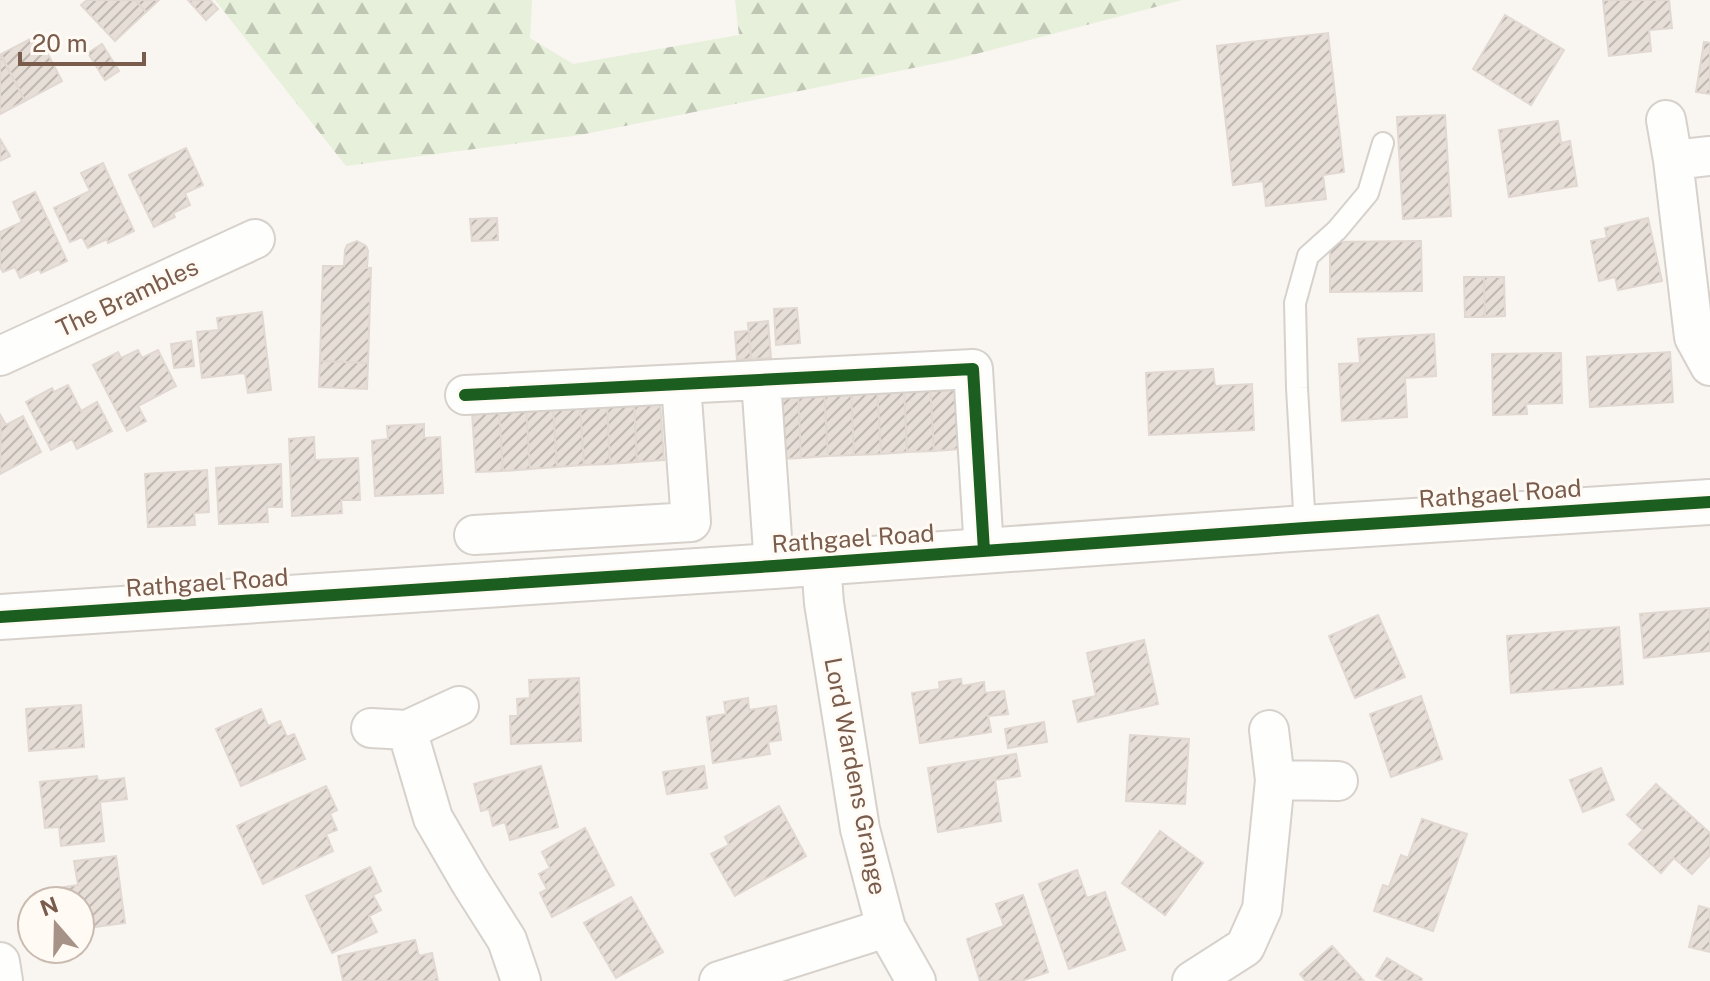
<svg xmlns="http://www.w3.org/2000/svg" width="1710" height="981" viewBox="0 0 1710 981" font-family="'Public Sans',sans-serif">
	<defs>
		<pattern id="forest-firs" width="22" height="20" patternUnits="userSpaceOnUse" patternTransform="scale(2)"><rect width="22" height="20" fill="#e7f0db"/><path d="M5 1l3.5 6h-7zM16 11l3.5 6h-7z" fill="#c0c6b4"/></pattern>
		<pattern id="building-hatch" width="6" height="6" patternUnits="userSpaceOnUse" patternTransform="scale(2)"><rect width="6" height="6" fill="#e6ded7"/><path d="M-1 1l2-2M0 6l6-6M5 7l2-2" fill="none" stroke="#bfb7b1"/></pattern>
	</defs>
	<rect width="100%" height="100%" fill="#f9f5f0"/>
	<!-- forest -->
	<path fill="url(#forest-firs)" d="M215 0H532L530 38 573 64 739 35 735 0H1182L953 60 580 135 346 166Z"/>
	<!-- building -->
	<path fill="url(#building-hatch)" stroke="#e2d8d2" stroke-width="2" d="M87 0H135L146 12 115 41 81 5Z
		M135 0H159L146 12Z
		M188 0H210L218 9 206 20Z
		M1603 0H1669L1672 28 1649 30 1651 51 1609 56Z
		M1505 15 1564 50 1531 105 1473 69Z
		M1328 33 1344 172 1323 175 1326 199 1266 206 1263 181 1233 185 1217 46Z
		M38 35 62 81 25 101 1 54Z
		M1704 42 1710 43V94L1696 92Z
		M102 44 119 71 105 80 88 53Z
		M0 54 25 101 0 114Z
		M1445 115 1451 216 1403 219 1397 117Z
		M1558 121 1561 143 1570 141 1577 186 1509 197 1499 130Z
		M0 139 10 156 0 161Z
		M186 148 203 185 185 193 190 205 173 213 175 217 154 227 129 175Z
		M103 163 134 231 108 243 107 239 88 248 82 237 70 242 54 208 90 191 81 173Z
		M35 192 67 261 41 273 39 269 20 278 15 267 3 272 0 267V232L22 222 13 202Z
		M497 218 498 240 472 241 470 219Z
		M1648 218 1662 281 1618 290 1615 277 1599 281 1591 241 1607 238 1605 228Z
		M357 241 366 246 368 251 367 268H371L368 363 320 361 323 266H344L345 250 347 245Z
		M1421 241 1422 291 1330 292V242Z
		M1464 277H1484L1485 317H1465Z
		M1484 277H1504L1505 316 1485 317Z
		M797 308 800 343 776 345 774 309Z
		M262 312 271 390 248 393 245 373 202 378 197 332 219 330 217 318Z
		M768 321 771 358 751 359 748 323Z
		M749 331 751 359 737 360 735 332Z
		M1434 334 1436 376 1405 378 1407 417 1342 421 1339 364 1360 363 1358 339Z
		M191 341 194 366 174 368 171 344Z
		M138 350 142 358 158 350 176 386 138 406 146 421 127 431 93 365 118 352 121 358Z
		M1670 352 1673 402 1590 407 1587 357Z
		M1561 353 1562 403 1526 404 1527 414 1493 415 1492 354Z
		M320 361 368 363 367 389 319 387Z
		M1213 369 1215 386 1252 384 1254 430 1149 435 1146 373Z
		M957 383 960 449 934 451 930 385Z
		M68 385 81 411 97 402 112 431 77 449 72 439 51 450 26 402 52 388 54 392Z
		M930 385 934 451 907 452 904 386Z
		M904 386 907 452 881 454 877 387Z
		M877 387 881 454 854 455 851 389Z
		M851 389 854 455 828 456 824 390Z
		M824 390 828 456 801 458 798 392Z
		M798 392 801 458 775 459 771 393Z
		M660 402 664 460 637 462 634 403Z
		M634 403 637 462 610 464 607 404Z
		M607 404 610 464 584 465 580 406Z
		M580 406 584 465 557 467 553 408Z
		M553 408 557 467 530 469 526 409Z
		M526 409 530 469 503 471 499 411Z
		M499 411 503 471 476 472 472 413Z
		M1 416 6 425 23 416 41 452 0 474Z
		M424 424V438L440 437 443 493 375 496 372 441 388 439 387 426Z
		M314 437 315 460 358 458 360 500H341L342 513 292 516 289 439Z
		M281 464 282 507H267L268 522 219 524 216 468Z
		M207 470 209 512 194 513 195 525 148 527 145 474Z
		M1710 608V651L1644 658 1640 614Z
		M1378 615 1405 677 1355 698 1329 636Z
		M1619 627 1623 684 1511 693 1507 636Z
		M1144 640 1158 704 1078 722 1073 701 1096 696 1087 653Z
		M579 678 581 741 511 744 510 716H518L517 699 530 698 529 680Z
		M961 679 962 686 984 682 985 693 1004 691 1008 714 988 716 991 732 920 743 912 693 940 689 939 682Z
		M1421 696 1442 759 1391 777 1370 714Z
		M748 698 749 710 776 706 781 740 768 742 770 754 713 763 707 717 726 714 724 702Z
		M81 705 84 747 29 751 26 709Z
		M261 709 268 726 280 721 287 737 294 734 305 759 241 786 216 729Z
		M1044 722 1047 742 1008 748 1005 729Z
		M1130 735 1189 739 1185 804 1126 801Z
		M1016 754 1020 776 995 780 1001 821 938 832 928 768Z
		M541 766 558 827 510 840 505 822 493 826 489 809 481 811 474 784Z
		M704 766 707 788 667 794 663 772Z
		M1601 768 1614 800 1583 812 1570 780Z
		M97 776 98 781 124 778 127 799 100 802 104 841 61 846 59 827 45 828 40 782Z
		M1656 784 1710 833V855L1692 874 1674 858 1661 873 1629 844 1643 830 1627 815Z
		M326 786 337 810 330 814 337 830 326 834 333 851 263 884 237 826Z
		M779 806 806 856 735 896 711 854 729 845 725 837Z
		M1422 819 1467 834 1433 931 1374 911 1383 885 1389 887 1401 855 1408 858Z
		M585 828 614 885 552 917 540 893 547 889 539 874 550 868 542 852Z
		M1160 831 1203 863 1165 915 1122 883Z
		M116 856 125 923 80 929V901H66L64 887 78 885 74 861Z
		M370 867 381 891 373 895 381 910 369 916 377 932 332 953 306 896Z
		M1077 870 1087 898 1105 892 1125 950 1069 969 1039 884Z
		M1023 895 1048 972 1021 981H980L967 939 1004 926 996 904Z
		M631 897 663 952 616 978 584 923Z
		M1699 906 1710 909V952L1689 947Z
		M415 940 419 956 432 953 438 981H343L338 956Z
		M1332 946 1364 981H1306L1300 974Z
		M1387 958 1422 979 1421 981H1385L1376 976Z"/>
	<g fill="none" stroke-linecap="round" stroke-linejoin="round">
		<!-- service casing -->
		<g stroke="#d7d1cb" stroke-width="24">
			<path id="service" d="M1305 528 1297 388 1295 303 1308 256 1337 230 1368 193 1383 143"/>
		</g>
		<!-- minor casing -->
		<g stroke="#d7d1cb" stroke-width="42">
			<path id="minor" d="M1666 120 1673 160 1694 337 1710 366
				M1673 160 1710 156
				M0 356 255 239
				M761 380 774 566
				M465 395 973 369 984 551
				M474 535 691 522 681 384
				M821 563 824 603 860 829 886 928 916 981
				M371 728 407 730 459 706
				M407 730 433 818 469 880 507 940 521 981
				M1275 780 1338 781
				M0 962 3 981
				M719 981 886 928
				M1192 981 1245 947 1262 909 1275 780 1269 730"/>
		</g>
		<!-- tertiary casing -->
		<g stroke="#d7d1cb" stroke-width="48">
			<path id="tertiary" d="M0 617 774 566 1305 528 1710 502"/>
		</g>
		<!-- service -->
		<use href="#service" stroke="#fefefd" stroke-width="20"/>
		<!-- minor -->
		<use href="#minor" stroke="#fefefd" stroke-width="38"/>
		<!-- tertiary -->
		<use href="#tertiary" stroke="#fefefd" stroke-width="44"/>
		<!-- cycleway casing -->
		<g stroke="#fffaf3" stroke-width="17">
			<path id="cycleway" d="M465 395 973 369 984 551
				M0 617 774 566 1305 528 1710 502"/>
		</g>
		<!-- cycleway -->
		<use href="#cycleway" stroke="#1b5e20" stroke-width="12"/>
	</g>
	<g text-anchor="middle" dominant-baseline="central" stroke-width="6" stroke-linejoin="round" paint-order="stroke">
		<!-- street labels -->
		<g font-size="24" fill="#7a5c4d" stroke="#fffaf3">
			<text transform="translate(127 297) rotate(-25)">The Brambles</text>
			<text transform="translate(1500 493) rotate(-4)">Rathgael Road</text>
			<text transform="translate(853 538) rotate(-4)">Rathgael Road</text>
			<text transform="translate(207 582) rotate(-4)">Rathgael Road</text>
			<text transform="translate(856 776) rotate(79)">Lord Wardens Grange</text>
		</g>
	</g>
	<!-- north arrow -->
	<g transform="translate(56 925) rotate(340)"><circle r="38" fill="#fffaf3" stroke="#cabbb1" stroke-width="2"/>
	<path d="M0-6L14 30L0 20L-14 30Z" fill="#a69286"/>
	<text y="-12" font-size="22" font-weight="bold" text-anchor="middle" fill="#7a5c4d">N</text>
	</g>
	<!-- scale -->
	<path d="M20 52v12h124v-12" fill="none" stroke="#7a5c4d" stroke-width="4"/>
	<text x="32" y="52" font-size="24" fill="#7a5c4d" stroke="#fffaf3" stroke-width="6" paint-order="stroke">20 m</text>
</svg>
